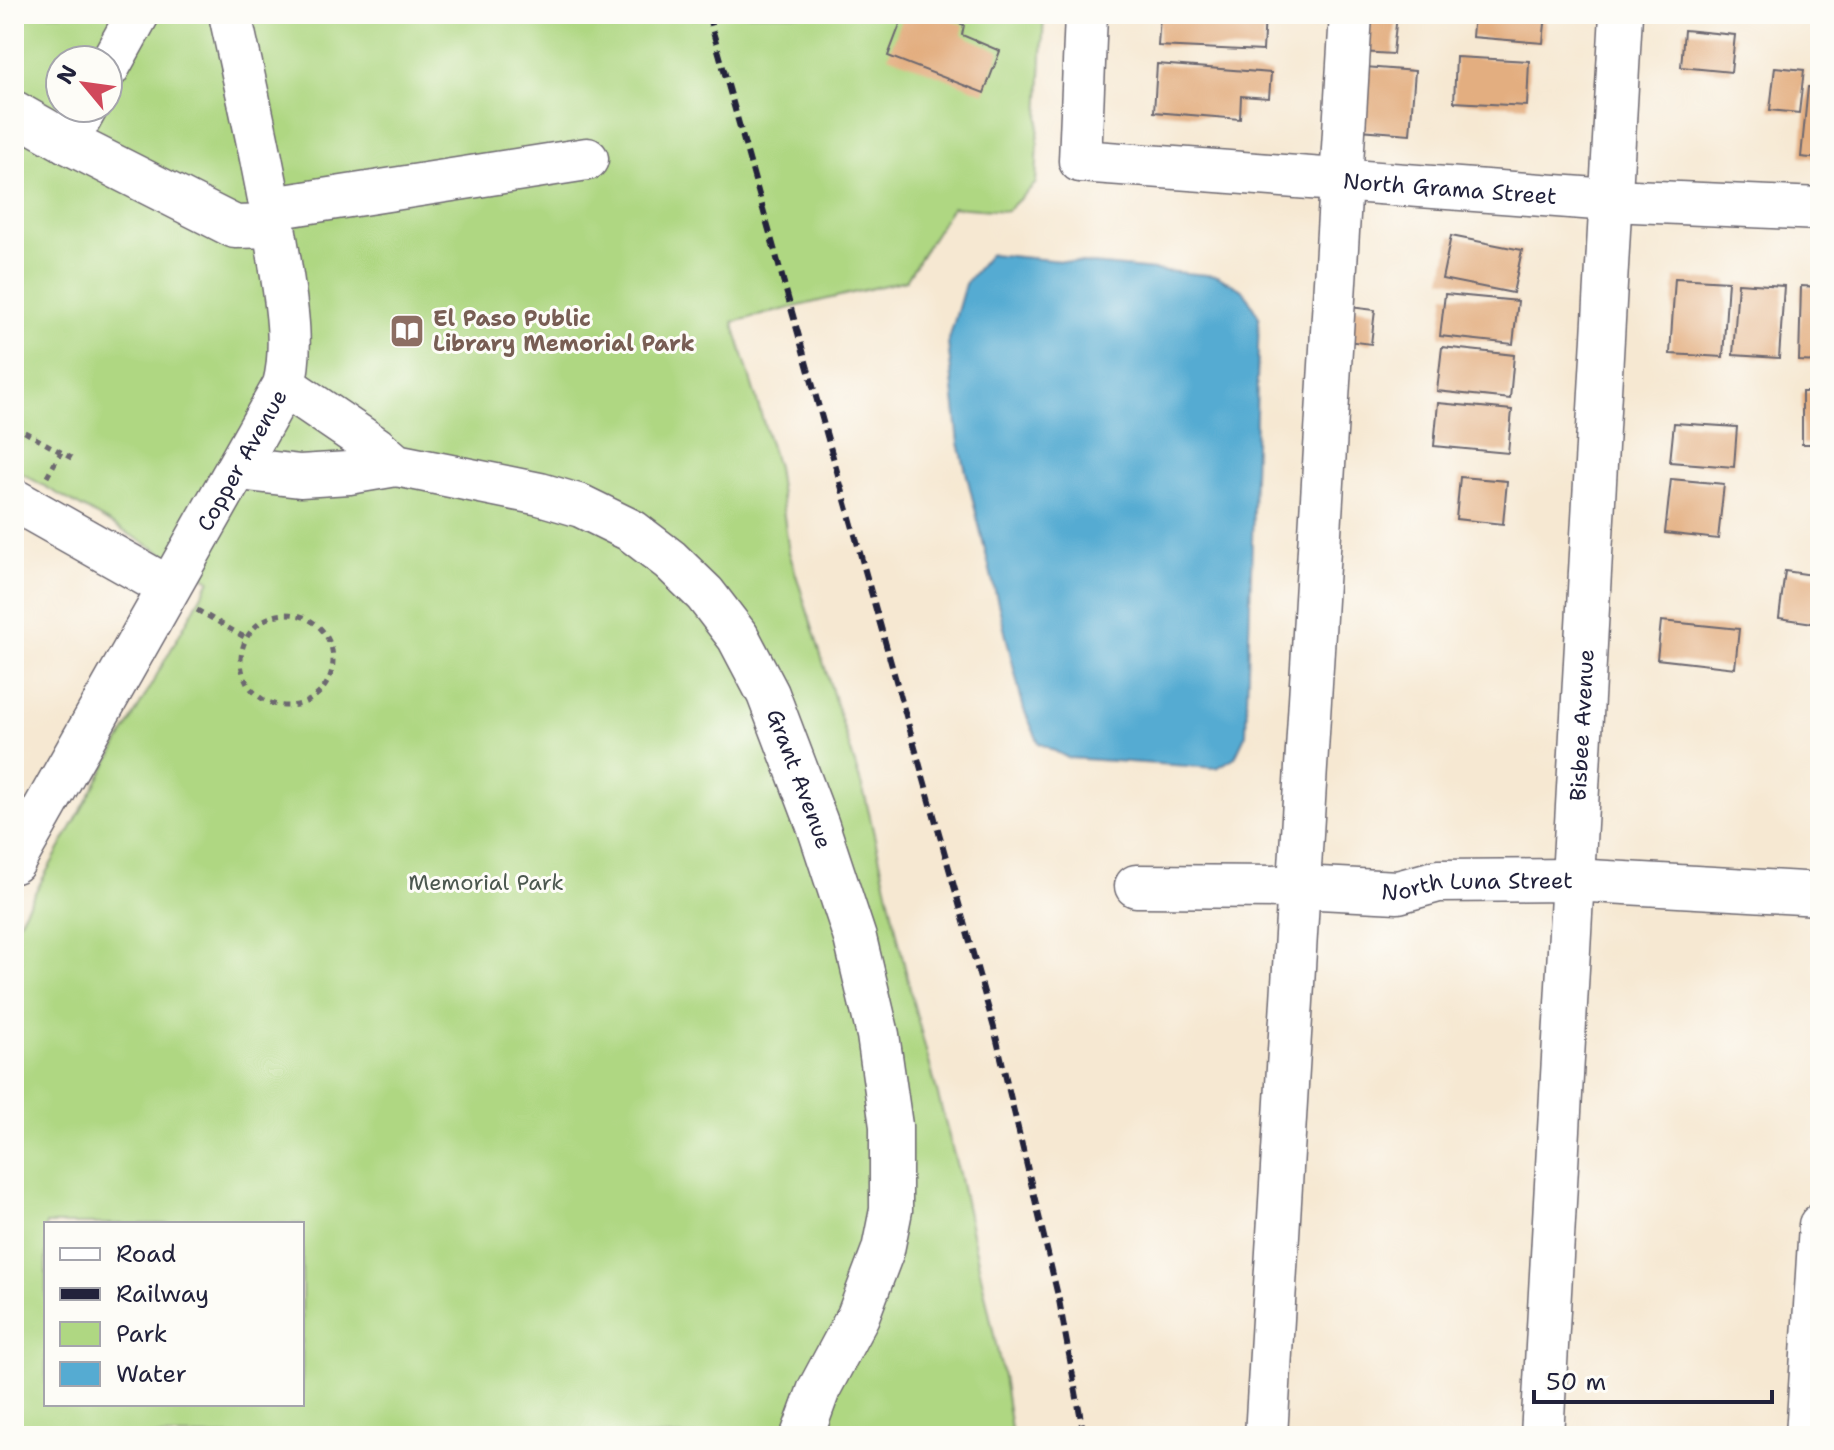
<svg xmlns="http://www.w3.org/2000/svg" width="1834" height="1450" viewBox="0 0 1834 1450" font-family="'Shantell Sans',sans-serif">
	<rect width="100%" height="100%" fill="#fdfcf7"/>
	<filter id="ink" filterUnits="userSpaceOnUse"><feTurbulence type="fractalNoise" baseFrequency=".0125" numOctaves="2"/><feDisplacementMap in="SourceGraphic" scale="16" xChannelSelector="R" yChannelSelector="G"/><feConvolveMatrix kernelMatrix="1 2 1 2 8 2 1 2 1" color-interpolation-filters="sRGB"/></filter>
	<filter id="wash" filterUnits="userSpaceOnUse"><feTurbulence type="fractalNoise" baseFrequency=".006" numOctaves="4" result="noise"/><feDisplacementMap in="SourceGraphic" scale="32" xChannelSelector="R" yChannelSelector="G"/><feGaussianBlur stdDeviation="1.8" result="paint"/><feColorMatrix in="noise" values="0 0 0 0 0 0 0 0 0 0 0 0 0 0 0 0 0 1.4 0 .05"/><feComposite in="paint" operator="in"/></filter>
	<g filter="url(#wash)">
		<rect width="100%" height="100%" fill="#f6e8d2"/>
		<!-- green -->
		<path fill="#afd782" stroke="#687c5e" stroke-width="2" fill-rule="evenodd" d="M14 14H1044L1036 183 1007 211 952 207 906 280 733 322 777 467 789 552 866 800 913 1002 959 1174 1003 1376 1012 1436H14V930L210 580 14 469ZM60 60H108V108H60ZM46 1224H302V1404H46Z"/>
		<!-- water -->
		<path fill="#55abd2" stroke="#3c6686" stroke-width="2" d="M990 254 1217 276 1244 291 1259 317 1246 734 1235 757 1217 768 1068 758 1039 743 1024 710 959 443 948 343 965 284Z"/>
		<g id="blocks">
			<!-- building -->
			<path fill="#e3ae80" d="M904 14 918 19 921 14H935L964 25 962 35 1000 51 984 93 888 56Z
				M1160 14H1265L1263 51 1158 46Z
				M1365 14H1397L1393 54 1361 52Z
				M1474 14H1546L1543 43 1472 37Z
				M1684 30 1735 35 1731 72 1681 67Z
				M1456 57 1529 61 1527 106 1454 102Z
				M1157 64 1271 73 1269 98 1241 96 1240 119 1154 112Z
				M1365 67 1415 71 1410 134 1360 130Z
				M1775 67 1804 70 1799 113 1770 110Z
				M1808 87 1820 88V159L1801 157Z
				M1451 236 1522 250 1513 293 1442 279Z
				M1675 278 1728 281 1723 357 1670 354Z
				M1738 283 1784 286 1779 358 1733 355Z
				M1801 286 1820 287V362L1799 361Z
				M1445 294 1518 301 1513 344 1440 336Z
				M1350 307 1375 310 1371 344 1346 341Z
				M1442 347 1514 355 1510 399 1437 391Z
				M1802 392H1820V444H1802Z
				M1438 403 1512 410 1508 453 1434 446Z
				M1674 423 1737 427 1734 467 1670 462Z
				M1460 477 1507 481 1503 524 1456 519Z
				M1671 479 1724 484 1718 539 1665 533Z
				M1785 571 1820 576V624L1779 618Z
				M1661 621 1739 629 1735 668 1657 659Z"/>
		</g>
	</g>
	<g filter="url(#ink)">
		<use href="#blocks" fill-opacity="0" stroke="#6c6770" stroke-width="2"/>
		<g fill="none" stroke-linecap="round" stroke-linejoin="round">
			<!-- minor casing -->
			<g stroke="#6c6770" stroke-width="45">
				<g id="minor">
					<path id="s1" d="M1086 14 1080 161 1610 200 1820 209"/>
					<path d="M108 68 138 14"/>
					<path d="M14 112 67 142 235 227 274 226"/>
					<path d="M67 142 86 108"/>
					<path d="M272 208 587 159"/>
					<path id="s2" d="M284 385 375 447 396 465 540 494 581 506 632 531 670 560 705 594 738 637 768 694 818 826 855 938 878 1035 891 1126V1210L883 1250 858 1316 819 1389 802 1436"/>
					<path d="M239 469 300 476 349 473 396 465"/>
					<path d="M14 500 168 587"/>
					<path id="s3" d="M14 862 284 385C294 346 286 302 280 263 267 179 248 97 230 14"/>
					<path id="s4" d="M1136 886 1299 887 1398 892 1438 881 1572 880 1820 894"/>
					<path d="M1266 1436 1351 14"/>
					<path id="s5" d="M1542 1436 1621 14"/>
					<path d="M1807 1436 1820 1225"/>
				</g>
			</g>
			<!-- path -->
			<path stroke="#6c6770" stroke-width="5" stroke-dasharray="6 6" stroke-linecap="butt" d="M14 426 75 460
				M47 477 61 452
				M197 610 246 638
				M241 660a46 46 0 1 1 92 0a46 46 0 1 1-92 0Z"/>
			<!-- minor -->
			<use href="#minor" stroke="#fff" stroke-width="42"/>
			<!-- rail -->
			<path stroke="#22223b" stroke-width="6" stroke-dasharray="12 6" stroke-linecap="butt" d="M708 14 994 1028 1059 1300 1084 1436"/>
		</g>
	</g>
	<!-- icons -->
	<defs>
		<g id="library-square" transform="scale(1.8)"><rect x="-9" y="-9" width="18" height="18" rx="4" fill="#8d6e63" stroke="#fdfcf7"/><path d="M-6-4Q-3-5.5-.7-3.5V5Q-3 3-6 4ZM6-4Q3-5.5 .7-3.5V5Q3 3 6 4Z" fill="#fff"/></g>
	</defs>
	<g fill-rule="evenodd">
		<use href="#library-square" x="407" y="331"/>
	</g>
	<g text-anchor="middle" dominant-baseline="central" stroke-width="6" stroke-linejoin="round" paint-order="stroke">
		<!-- street labels -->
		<g font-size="22" fill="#22223b" stroke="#fdfcf7">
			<text stroke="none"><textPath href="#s1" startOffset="518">North Grama Street</textPath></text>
			<text stroke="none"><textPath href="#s3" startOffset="462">Copper Avenue</textPath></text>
			<text stroke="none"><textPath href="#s5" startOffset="712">Bisbee Avenue</textPath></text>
			<text stroke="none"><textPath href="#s2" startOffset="690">Grant Avenue</textPath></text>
			<text stroke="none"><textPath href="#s4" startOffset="342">North Luna Street</textPath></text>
		</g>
		<!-- education labels -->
		<g font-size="22" font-weight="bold" fill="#785e54" stroke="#fdfcf7" text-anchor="start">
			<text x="433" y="318">El Paso Public<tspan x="433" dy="25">Library Memorial Park</tspan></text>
		</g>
		<!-- park labels -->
		<g font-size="22" fill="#4c5850" stroke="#fdfcf7">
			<text x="486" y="882">Memorial Park</text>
		</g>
	</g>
	<!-- margin -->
	<rect width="1834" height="1450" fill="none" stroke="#fdfcf7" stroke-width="48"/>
	<!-- legend -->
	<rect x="44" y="1222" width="260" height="184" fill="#fdfcf7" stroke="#a5a5ac" stroke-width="2"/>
	<rect x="60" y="1248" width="40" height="12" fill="#ffffff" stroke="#a5a5ac" stroke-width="2"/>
	<text x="116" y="1262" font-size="24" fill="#22223b">Road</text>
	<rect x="60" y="1288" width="40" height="12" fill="#22223b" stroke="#a5a5ac" stroke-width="2"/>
	<text x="116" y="1302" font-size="24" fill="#22223b">Railway</text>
	<rect x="60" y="1322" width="40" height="24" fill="#afd782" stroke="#a5a5ac" stroke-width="2"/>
	<text x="116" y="1342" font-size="24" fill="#22223b">Park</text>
	<rect x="60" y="1362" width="40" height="24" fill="#55abd2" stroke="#a5a5ac" stroke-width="2"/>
	<text x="116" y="1382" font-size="24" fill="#22223b">Water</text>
	<!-- north arrow -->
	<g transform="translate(84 84) rotate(299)"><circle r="38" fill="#fdfcf7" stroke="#a5a5ac" stroke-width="2"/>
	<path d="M0-6L14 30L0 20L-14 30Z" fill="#d1495b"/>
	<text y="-12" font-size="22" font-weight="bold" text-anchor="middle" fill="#22223b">N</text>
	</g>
	<!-- scale -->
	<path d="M1534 1390v12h238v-12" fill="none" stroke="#22223b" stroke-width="4"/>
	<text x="1546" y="1390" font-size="24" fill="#22223b" stroke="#fdfcf7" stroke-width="6" paint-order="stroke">50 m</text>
</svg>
